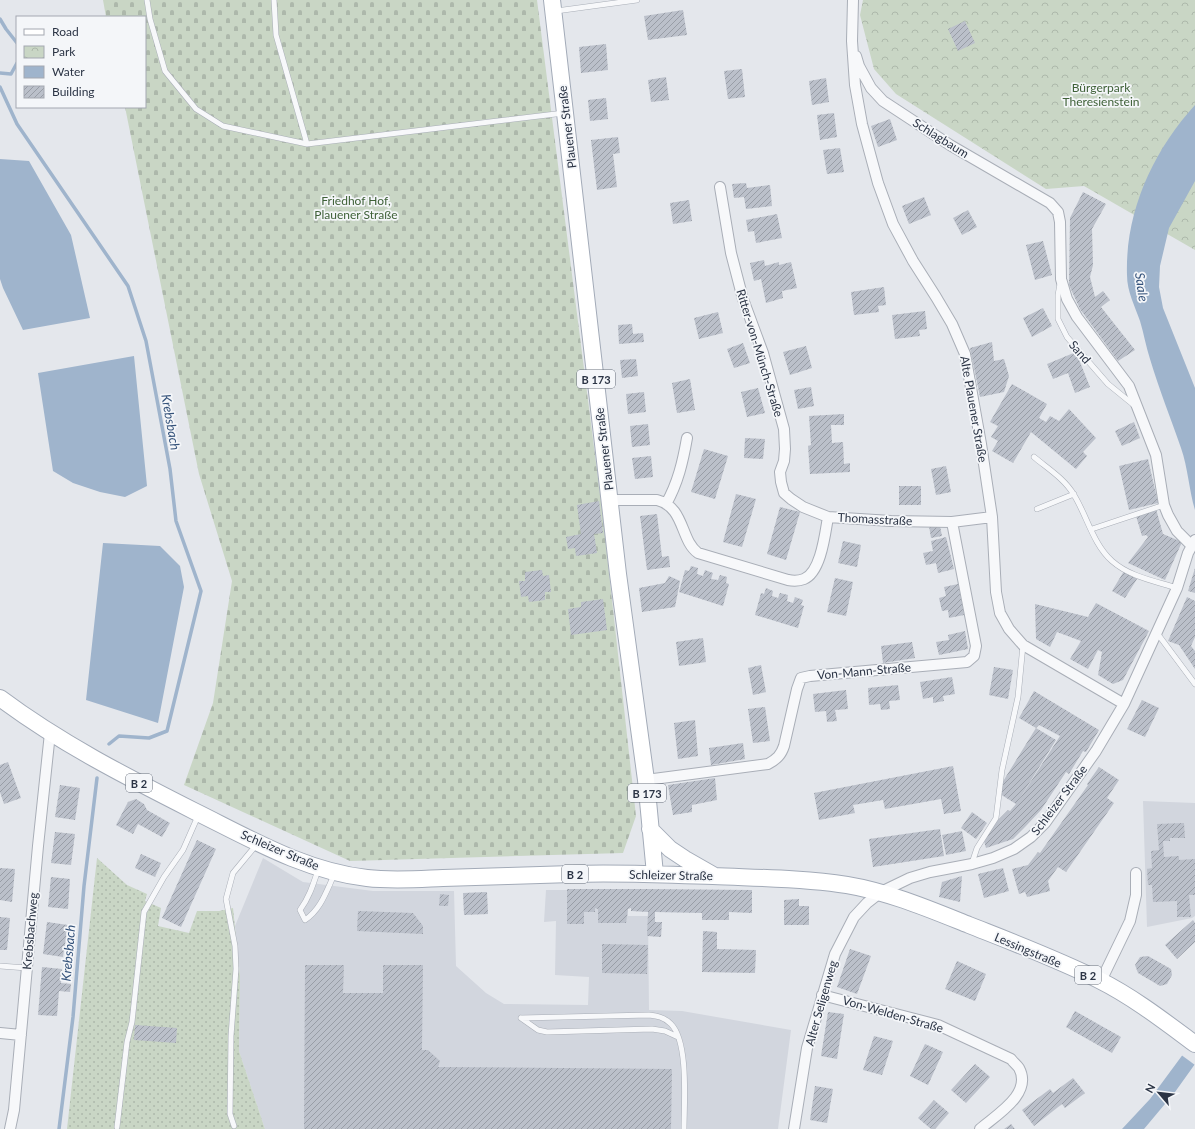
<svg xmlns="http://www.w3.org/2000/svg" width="1195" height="1129" viewBox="0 0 1195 1129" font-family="Lato,sans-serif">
	<defs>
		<pattern id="cemetery-stones" width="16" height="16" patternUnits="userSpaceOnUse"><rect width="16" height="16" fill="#c9d6c5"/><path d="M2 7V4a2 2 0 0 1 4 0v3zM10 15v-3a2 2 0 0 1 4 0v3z" fill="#adb8ab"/></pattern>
		<pattern id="park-crowns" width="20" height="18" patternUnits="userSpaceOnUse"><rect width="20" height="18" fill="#c9d6c5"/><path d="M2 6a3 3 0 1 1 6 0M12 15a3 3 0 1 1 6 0" fill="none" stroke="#adb8ab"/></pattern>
		<pattern id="garden-dots" width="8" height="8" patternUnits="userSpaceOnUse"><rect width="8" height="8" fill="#c9d6c5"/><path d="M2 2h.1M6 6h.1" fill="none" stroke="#adb8ab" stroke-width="1.8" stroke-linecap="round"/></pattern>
		<pattern id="building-hatch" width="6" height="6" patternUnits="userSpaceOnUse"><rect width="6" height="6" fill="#bbc0ca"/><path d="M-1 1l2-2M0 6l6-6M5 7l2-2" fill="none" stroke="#989da6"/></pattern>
	</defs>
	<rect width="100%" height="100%" fill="#e4e7ec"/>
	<!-- built -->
	<path fill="#d2d6de" d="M1143 801 1195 803V916L1192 918 1147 927Z
		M263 858 303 882 373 891H454L456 966 486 993 504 1004 588 1005 589 977 555 975 556 921 544 922 546 890H627L628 916H648L649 1010 682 1011 791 1030 778 1129H265L239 1051 240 976 235 926Z"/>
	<!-- cemetery -->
	<path fill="url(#cemetery-stones)" d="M103 0H537L602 510 636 816 623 853 350 861 184 785 213 703 232 581 199 474 125 107H145V17H106Z"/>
	<!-- park -->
	<path fill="url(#park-crowns)" d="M863 0H1195V250L1084 186 1046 189 896 94 874 69 860 15Z"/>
	<!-- garden -->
	<path fill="url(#garden-dots)" d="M97 858 127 885 147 894 145 901 161 908 158 926 189 933 197 911H219L233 908 240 976 239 1051 265 1129H67Z"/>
	<!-- water -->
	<path fill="#9fb4cc" d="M1195 105V181L1169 228 1160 266 1159 287 1163 308 1195 388V510C1189 490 1188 468 1181 448 1171 419 1159 389 1150 359 1146 347 1144 334 1140 321 1135 306 1127 292 1127 275 1125 212 1153 151 1195 105Z
		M0 159 29 161 71 235 90 318 23 330 3 288 0 279Z
		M134 356 147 486 125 497 100 492 73 483 53 471 38 373Z
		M103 543 160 546 180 566 184 587 158 723 86 700Z
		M1195 1038V1064L1175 1092 1144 1129H1122L1150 1099Z"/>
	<!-- pier -->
	<path fill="#e4e7ec" d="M1193 1036H1195V1065L1180 1054Z"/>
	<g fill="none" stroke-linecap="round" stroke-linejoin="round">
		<!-- stream -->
		<path stroke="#9fb4cc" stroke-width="3.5" d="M0 19 6 29 17 43
			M0 73 11 74 17 63
			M0 87 17 124 128 286 146 341 170 469 176 521 201 591 167 731 149 738 119 736 109 744
			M59 1129 73 1017 84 886 97 778"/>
	</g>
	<!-- building -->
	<path fill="url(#building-hatch)" d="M683 10 687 35 648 40 644 16Z
		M965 21 975 43 958 51 948 29Z
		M606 44 608 70 581 73 579 47Z
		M742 69 745 97 728 99 724 71Z
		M666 77 669 100 651 102 648 80Z
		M826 78 829 102 812 105 809 81Z
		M606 98 608 119 590 121 588 100Z
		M834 113 837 137 820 140 817 115Z
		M890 119 897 140 878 147 871 126Z
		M618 137 620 153 613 154 617 187 597 190 591 140Z
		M840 148 844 172 827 174 823 150Z
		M746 183 747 188 770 185 772 206 746 209 744 197 734 198 732 184Z
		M1083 192 1106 204 1092 229 1093 265 1090 277 1095 297 1103 291 1110 300 1101 307 1135 350 1118 361 1080 309 1069 285 1070 218Z
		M924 197 931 215 909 224 902 206Z
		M689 200 692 221 673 224 670 203Z
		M968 210 977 227 962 235 953 218Z
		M777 214 782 238 756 243 754 231 748 232 746 220Z
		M1043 241 1052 275 1035 280 1026 245Z
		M764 260 765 266 779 262V265L791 262 797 288 782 291 783 298 766 303 761 279 754 281 750 263Z
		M884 287 886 305 878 306 879 312 854 315 851 292Z
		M1043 308 1052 326 1032 337 1023 318Z
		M925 311 927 329 919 330 920 336 895 339 892 315Z
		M718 312 723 333 699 339 694 318Z
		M632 324 633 334 643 333 644 342 619 344 618 325Z
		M992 342 994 361 1004 359 1009 376 1004 392 980 397 970 348Z
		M743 343 750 363 734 368 727 349Z
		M806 346 812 368 790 375 783 352Z
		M1076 352 1090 387 1075 393 1068 373 1053 379 1047 364Z
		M636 359 638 376 622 378 620 360Z
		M690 379 695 410 677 413 672 383Z
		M1012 384 1047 404 1039 418 1046 422 1050 416 1059 421 1069 409 1096 438 1083 452 1087 456 1076 469 1031 432 1013 463 992 451 998 441 991 437 998 426 990 422Z
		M811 387 814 406 798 409 794 390Z
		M758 388 765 413 747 417 741 392Z
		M644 392 646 412 628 414 626 394Z
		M844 414V425H831L832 443 843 442 844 464 850 463V472L810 474 808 446 811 445 809 416Z
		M1134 422 1140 438 1122 446 1115 431Z
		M648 424 650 445 632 447 630 426Z
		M745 438 765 439 763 459 744 458Z
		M704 449 728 456 715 499 691 492Z
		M651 456 653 477 635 479 632 458Z
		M1148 459 1158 503 1129 510 1119 466Z
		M946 466 951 492 936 495 931 469Z
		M899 486H921V505H899Z
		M736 494 756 499 742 547 723 542Z
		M599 501 603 533 594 534 597 553 576 556 575 548 568 549 566 537 581 534 577 505Z
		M780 507 800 512 786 560 767 554Z
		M1156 509 1163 534 1182 542 1165 580 1128 563 1148 537 1146 535 1142 536 1136 516Z
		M657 514 662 557 669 556 670 567 647 570 640 516Z
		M929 526H940L942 536 931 538Z
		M946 537 954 569 938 573 936 563 926 565 923 553 933 551 931 541Z
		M843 541 861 545 857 567 838 563Z
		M691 566 698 568 697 574 703 576 705 570 713 573 711 579 718 580 720 575 727 577 726 583 729 584 723 606 679 592 685 570 689 571Z
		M1195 568V593L1188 591Z
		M542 570 543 576 549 575 551 592H545V600L529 602 528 596 521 597 519 581H525V572Z
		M1124 571 1137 579 1125 598 1112 591Z
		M669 576 680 581 675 607 642 612 639 588 665 583Z
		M835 578 853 582 846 616 827 612Z
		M958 584 964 615 949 618 948 610 942 611 939 598 946 596 944 587Z
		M766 588 773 591 772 596 778 598 780 593 788 595 787 601 793 603 795 597 803 600 801 605 804 606 798 628 755 615 761 593 764 594Z
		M1187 597 1195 601V637L1191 646 1195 651V669L1179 645 1168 641Z
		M603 599 607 630 571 635 568 609 581 607V602Z
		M1096 603 1149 631 1123 680 1113 684 1098 675 1102 652 1098 650 1088 669 1070 659 1081 641 1057 632 1050 647 1036 639 1035 604 1088 617Z
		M965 631 968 649 939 655 936 642 949 640 948 635Z
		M703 638 706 662 679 666 676 642Z
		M912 642 915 658 883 663 881 646Z
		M761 665 766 692 753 695 748 668Z
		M994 667 1013 670 1008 699 989 695Z
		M952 677 955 694 943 696 944 701 933 703V697L923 699 920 682Z
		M898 685 900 700 889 701 890 709 881 710 880 704 869 705 868 688Z
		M846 690 848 709 835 710 837 721 827 722 826 711 815 712 813 694Z
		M1034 691 1099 730 1086 752 1083 751 1069 774 1066 772 1041 810 1025 827 1013 839 986 848 984 841 997 821 1008 810 1010 811 1016 804 1000 794 1002 783 1036 728 1056 740 1017 803 1060 736 1039 725 1036 728 1019 718Z
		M1142 700 1159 708 1145 737 1127 729Z
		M765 707 770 741 753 743 748 709Z
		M695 720 698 756 678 759 674 723Z
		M743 743 745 759 711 765 709 748Z
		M8 762 21 798 4 804 0 792V765Z
		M953 766 961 811 944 814 941 799 885 809 883 800 853 805 855 813 819 820 814 793Z
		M1099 767 1119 780 1107 798 1114 803 1066 872 1058 867 1048 881 1050 891 1027 897 1025 892 1019 894 1012 869 1028 865 1038 852 1040 853 1088 785 1087 784Z
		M715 778 717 800 692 805V812L673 815 668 785Z
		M60 785 80 788 75 820 55 817Z
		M136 799 144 804 147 810 170 823 162 837 138 824 133 834 116 825 128 802Z
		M972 812 987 823 976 839 961 828Z
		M1184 823 1185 838H1170V841H1163L1164 857 1179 856V860L1195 859V895H1189L1191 917H1177V901L1153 902 1152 885H1148L1147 869 1152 868 1151 851 1159 850 1157 824Z
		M940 829 944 856 873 867 869 839Z
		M962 831 966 851 946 855 942 835Z
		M55 832 75 834 71 865 51 863Z
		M197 840 216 849 181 927 162 918Z
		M141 854 161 863 155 877 135 868Z
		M0 868 15 869 12 902 0 900Z
		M1003 868 1009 891 984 898 978 874Z
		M962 876 960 902 939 897 942 882Z
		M51 877 70 879 68 909 48 907Z
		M567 889H647L752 890V913L729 912V920H702V913L655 912V922H662L661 937 647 936 648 912 631 911V908L628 909 626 923H598V909L595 908V912H584V924H567Z
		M487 892 488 914 464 915 463 893Z
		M440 894 449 895 448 906H439Z
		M799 899V906H809V925H784V900Z
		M358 911 413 913 423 926V934L357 931Z
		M0 917 10 918 7 950H0Z
		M1193 920 1195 923V942L1177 959 1165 945Z
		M47 922 68 925 63 957 43 954Z
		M703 931 717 932V949L756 950 755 973 702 972Z
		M602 944 648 945 647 974 602 973Z
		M850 949 871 956 857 994 837 987Z
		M1148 956 1171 969 1172 975 1167 984 1160 986 1138 973 1135 965 1140 957Z
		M957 961 986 974 975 1001 945 989Z
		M305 965H344L343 993H383V965H423L422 1050H428L440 1061 438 1067 672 1069 671 1129H304Z
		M42 967 62 969 61 983 71 984 70 992 59 991 57 1016 38 1015Z
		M1075 1011 1121 1037 1112 1053 1066 1027Z
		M828 1012 844 1014 837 1059 821 1056Z
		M135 1025 177 1028 176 1043 134 1040Z
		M874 1036 893 1041 882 1075 863 1070Z
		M925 1044 943 1052 928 1085 910 1076Z
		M975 1064 990 1077 966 1103 951 1090Z
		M1073 1078 1085 1093 1065 1108 1062 1104 1034 1126 1022 1110 1050 1089 1053 1093Z
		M815 1086 833 1089 827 1123 810 1120Z
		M934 1100 949 1113 935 1129H931L918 1118Z
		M1011 1124 1015 1129H1004Z"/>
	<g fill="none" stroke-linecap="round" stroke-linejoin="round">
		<!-- lane casing -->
		<g stroke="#a9aeb7" stroke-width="6">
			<path id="lane" d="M147 0 150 19 165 71 196 109 223 126 307 144 564 113
				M274 0 276 35 307 144
				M556 11 637 0
				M1060 284 1058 295V319L1067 337 1108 384 1135 406
				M1034 457C1047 468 1065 479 1074 495 1087 516 1093 544 1112 561 1130 577 1155 581 1177 588
				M1037 509 1074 494
				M1092 529 1164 505
				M1157 633 1195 684
				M972 863 977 848 996 818 1002 770 1018 697 1023 645
				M318 870C313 885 309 898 300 910L305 920C321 909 326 892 334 875
				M0 966 27 968
				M521 1018 649 1015C657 1016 664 1017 671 1024 689 1042 684 1104 684 1129
				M521 1018 538 1030 547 1032 652 1029 665 1031 678 1037
				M234 1126 230 1114 231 1036 236 969 235 946 226 899 233 873 257 844
				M117 1127 127 1042 132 1022 144 912 164 877 183 850 198 816"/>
		</g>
		<!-- street casing -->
		<g stroke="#a9aeb7" stroke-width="12">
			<path id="street" d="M853 0 852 41 855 85 862 124 878 183 893 224 913 261 936 297 952 324 965 354 981 444 992 517 996 592 1000 613 1009 629 1023 645 1124 704
				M856 56 859 66 871 88 883 101 950 145 1050 203 1058 212 1060 222 1061 279 1067 299 1077 317 1129 386 1156 455 1164 505 1168 515 1177 531 1191 545
				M720 187 731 253 743 299 763 353 784 429 785 449 784 461 780 472 781 482 784 493 791 499 803 507 828 517 891 521 952 522 992 517
				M610 500H657C685 507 680 540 698 553L788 580C793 581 799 581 804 579 821 572 825 534 828 517
				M666 504C678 483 683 461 687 438
				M646 780 768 764C777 759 781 755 784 746L797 689 801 678 810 676 967 662 974 656 976 646 952 522
				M1101 981 1130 921 1136 895V873
				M822 995 938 1025 1011 1059C1013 1062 1017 1065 1019 1068 1033 1094 996 1115 980 1129
				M0 1033 21 1035
				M10 1129 14 1110 38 846 50 733
				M794 1129 807 1048 835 954 854 917 867 903 881 892 910 878 930 872 972 864 993 858 1014 849 1031 837 1045 823 1096 751 1124 704 1177 588 1188 553 1195 540"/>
		</g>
		<!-- primary casing -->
		<g stroke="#a3abb8" stroke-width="18">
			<path id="primary" d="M552 0 618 574 646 780 655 874
				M0 698C60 743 127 777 194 811 249 838 304 871 367 878 392 881 418 879 443 878 486 877 529 875 572 874 619 872 666 875 713 876 757 878 803 878 847 885 889 892 929 909 969 925 1012 942 1057 959 1099 980 1133 997 1164 1021 1195 1044
				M650 829 670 849 685 859 713 875"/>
		</g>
		<!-- lane -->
		<use href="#lane" stroke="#f7f8fa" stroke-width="5"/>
		<!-- street -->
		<use href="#street" stroke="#f7f8fa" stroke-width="10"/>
		<!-- primary -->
		<use href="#primary" stroke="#fff" stroke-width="16"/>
	</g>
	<g text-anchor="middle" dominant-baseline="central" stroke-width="3.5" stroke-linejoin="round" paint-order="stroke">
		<!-- shield labels -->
		<g fill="#f4f6f9" stroke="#676e7b" stroke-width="1">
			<rect x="577" y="370" width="38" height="18" rx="3"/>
			<rect x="126" y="774" width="26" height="18" rx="3"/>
			<rect x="628" y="784" width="38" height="18" rx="3"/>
			<rect x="562" y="865" width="26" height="18" rx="3"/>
			<rect x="1075" y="966" width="26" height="18" rx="3"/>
		</g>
		<g font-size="11" font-weight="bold" fill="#2b3445">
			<text x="596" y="379">B 173</text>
			<text x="139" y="783">B 2</text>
			<text x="647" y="793">B 173</text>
			<text x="575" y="874">B 2</text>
			<text x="1088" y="975">B 2</text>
		</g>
		<!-- park labels -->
		<g font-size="12" fill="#3f6138" stroke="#f4f6f9">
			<text x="1101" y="87">Bürgerpark<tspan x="1101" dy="14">Theresienstein</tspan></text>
			<text x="356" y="200">Friedhof Hof,<tspan x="356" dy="14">Plauener Straße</tspan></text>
		</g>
		<!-- street labels -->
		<g font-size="12" fill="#2b3445" stroke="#f4f6f9">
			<text transform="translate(567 127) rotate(-97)">Plauener Straße</text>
			<text transform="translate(941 138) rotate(32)">Schlagbaum</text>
			<text transform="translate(1080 352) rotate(49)">Sand</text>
			<text transform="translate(760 353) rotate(73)">Ritter-von-Münch-Straße</text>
			<text transform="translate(974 409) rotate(80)">Alte Plauener Straße</text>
			<text transform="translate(604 449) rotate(-97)">Plauener Straße</text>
			<text transform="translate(875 519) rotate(3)">Thomasstraße</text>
			<text transform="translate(864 671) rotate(-5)">Von-Mann-Straße</text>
			<text transform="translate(1059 800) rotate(-53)">Schleizer Straße</text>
			<text transform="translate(280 850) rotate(23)">Schleizer Straße</text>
			<text transform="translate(671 875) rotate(1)">Schleizer Straße</text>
			<text transform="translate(30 931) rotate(-85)">Krebsbachweg</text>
			<text transform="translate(1028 950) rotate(23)">Lessingstraße</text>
			<text transform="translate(821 1003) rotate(-74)">Alter Seligenweg</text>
			<text transform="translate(893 1014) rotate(16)">Von-Welden-Straße</text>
		</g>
		<!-- water labels -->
		<g font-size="13" font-style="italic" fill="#34527a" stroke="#f4f6f9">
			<text transform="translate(1142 287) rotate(82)">Saale</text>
			<text transform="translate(171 422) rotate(80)">Krebsbach</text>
			<text transform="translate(68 953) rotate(-85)">Krebsbach</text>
		</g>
	</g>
	<!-- legend -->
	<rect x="16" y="16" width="130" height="92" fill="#f4f6f9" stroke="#a4a8b1"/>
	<rect x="24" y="29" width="20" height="6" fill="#ffffff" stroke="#a4a8b1"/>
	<text x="52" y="36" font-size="12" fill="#2b3445">Road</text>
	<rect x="24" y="46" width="20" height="12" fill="url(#park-crowns)" stroke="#a4a8b1"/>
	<text x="52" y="56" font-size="12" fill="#2b3445">Park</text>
	<rect x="24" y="66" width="20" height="12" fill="#9fb4cc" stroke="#a4a8b1"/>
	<text x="52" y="76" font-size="12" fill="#2b3445">Water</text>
	<rect x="24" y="86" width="20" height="12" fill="url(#building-hatch)" stroke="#a4a8b1"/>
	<text x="52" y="96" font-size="12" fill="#2b3445">Building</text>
	<!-- north arrow -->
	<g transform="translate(1159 1093) rotate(298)" stroke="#f4f6f9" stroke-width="3" paint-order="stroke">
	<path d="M0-3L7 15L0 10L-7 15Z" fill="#2b3445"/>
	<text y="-6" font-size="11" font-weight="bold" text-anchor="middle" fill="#2b3445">N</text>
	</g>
</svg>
